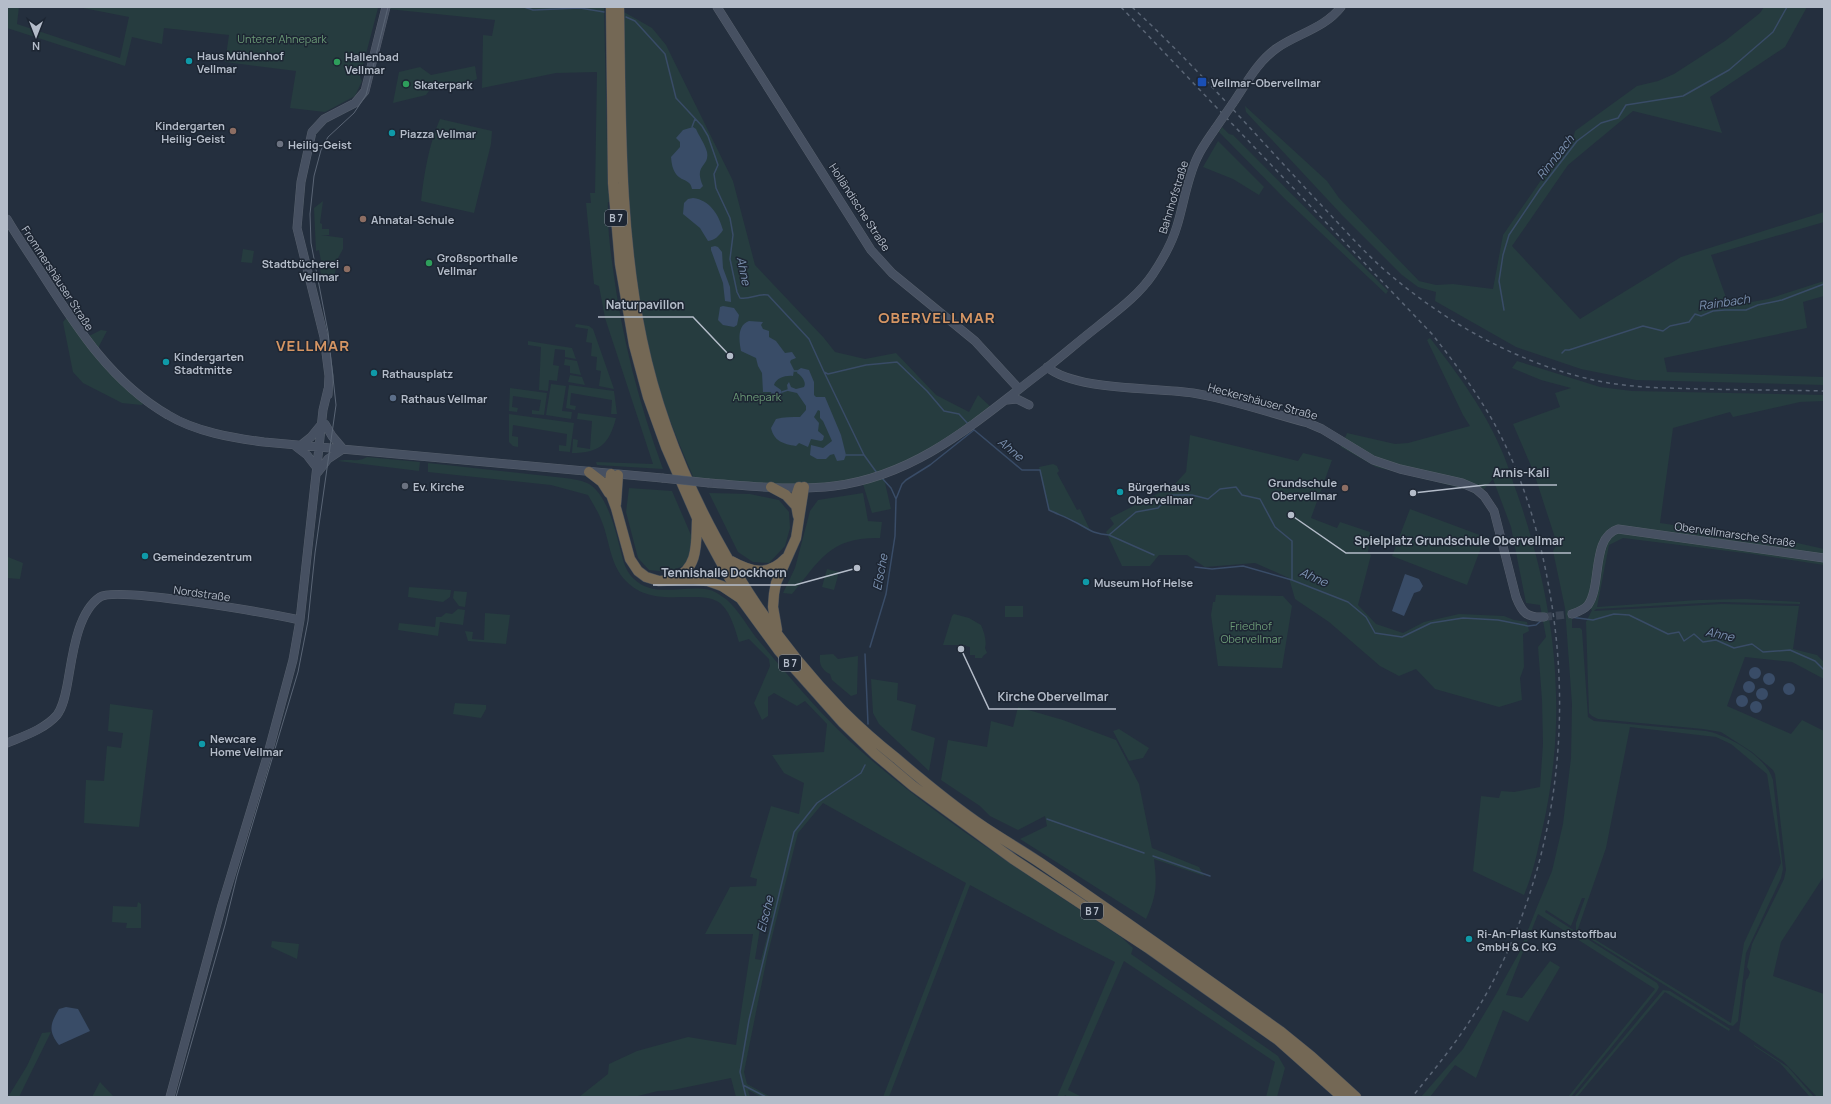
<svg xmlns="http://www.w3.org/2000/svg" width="1831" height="1104" viewBox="0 0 1831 1104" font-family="Manrope,sans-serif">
	<rect width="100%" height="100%" fill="#242f3e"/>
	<!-- green -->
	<path fill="#263c3f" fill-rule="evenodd" d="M7 7H19L17 24 120 58 129 17 78 7H604L608 192 627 191 624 12 652 28 666 45 733 181 755 265 824 338 835 352 865 359 896 353 936 395 969 412 978 395 994 410 976 423 883 474 891 509 872 513 862 481 835 486 695 481C679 444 663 406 653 367 638 313 632 257 628 201L608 202C607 224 610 247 613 269 622 338 639 404 663 469L597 465 596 462 653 464 605 318 599 286 594 284 586 203H591L590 193H595L597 72 556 73 482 88 483 35 492 36 495 20 378 8 360 77 362 81 355 96 325 112 290 108 296 71 225 62 229 35 164 28 162 44 132 37 125 66 7 28Z
		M1764 7H1807L1785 47 1710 97 1722 133 1633 111 1568 165 1512 246 1580 319 1681 257 1824 212V222L1711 255 1729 306 1768 299 1824 281V296L1803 302 1807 328 1664 358 1667 372 1824 377V385L1636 380 1581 369 1516 347 1435 301 1436 292 1418 287 1402 275 1342 215 1246 112 1245 106 1327 181 1339 198 1419 281 1436 285 1453 284 1493 289 1503 235 1564 147 1573 139 1575 131 1637 86 1658 81 1674 74 1725 41 1760 13Z
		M475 66 477 79C468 83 460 86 450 87 443 88 437 86 431 88L426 95 393 103 399 72 420 67 431 75Z
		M440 119 492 131 491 144 474 213 421 201C424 174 429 144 440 119Z
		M1222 127 1229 134 1233 135 1388 291 1386 294 1285 199 1219 132Z
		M1218 141 1264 187 1259 195 1233 179 1203 167Z
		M323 201 320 223 322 224V229H329V235H321L343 238V249L337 260 334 280 322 278 318 261H321L319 250 316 251 314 208Z
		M243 249 254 251 252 263 241 262Z
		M70 314 87 337 101 330 107 331 99 346V353L146 398 142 405 122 403 83 383 73 372 63 322Z
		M576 324 589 326 593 329 614 389 599 386 601 371 596 370 597 357 591 356 592 343 586 342 588 329 575 327Z
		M1430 338C1458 374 1487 413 1504 456 1509 468 1512 481 1517 493 1556 605 1569 714 1542 831 1537 853 1533 874 1524 895L1473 871 1481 796 1499 798 1501 791 1514 792 1540 787 1543 744 1542 700 1538 647 1546 637 1540 605 1526 603 1511 527 1493 479 1478 496 1469 490 1376 467 1341 447 1347 433 1395 444 1408 443 1470 426 1463 415 1427 340Z
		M528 341 572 348 576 359 565 357V350L555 349 553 365 559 366 557 381 549 380 548 391 539 390 541 347 528 345Z
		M565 359 577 361 581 375 570 373V366L564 365Z
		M1517 361 1600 387 1632 391 1824 395V401L1800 402 1733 417 1730 412 1673 428 1660 523 1793 542 1824 549V565L1752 554 1623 538 1609 545 1597 607 1698 600 1746 599 1800 602V604L1722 602 1596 609 1594 611 1722 604 1799 606 1793 649 1817 655 1824 662V679L1792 662 1745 657 1727 706 1791 734 1802 720 1824 731V876L1781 942 1773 976 1824 994V1097H1817L1784 1062 1739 1031 1746 980 1748 978 1750 972 1747 967 1752 944 1784 879 1786 870 1775 774 1773 770 1752 752 1721 732 1703 729 1598 719 1592 716 1589 713 1586 622 1592 610 1588 608 1606 544 1614 535 1620 533 1614 527 1607 531 1603 537 1591 591 1587 602 1572 613V628H1580L1582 630 1588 717 1594 721 1706 731C1728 735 1767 757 1773 780L1783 869 1781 878 1746 953 1738 1021 1733 1026 1729 1025 1576 930V923L1585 898H1582L1571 926 1546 910 1545 912 1657 983 1659 987 1657 991 1571 1097H1568L1655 989 1538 914 1506 995 1522 998 1550 961 1560 967 1528 1022 1503 1010 1476 1078 1455 1065 1430 1097H1421L1463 1049 1495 996 1519 953 1537 907 1552 871 1563 824 1571 758 1572 704 1565 608 1553 551 1557 544 1534 473 1513 424 1560 407 1555 393 1571 388 1541 380 1512 368ZM1630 727 1716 737 1731 744 1767 774 1781 863 1744 943 1731 1023 1578 929 1606 848Z
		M570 375 582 377 585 385 568 382Z
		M551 384 566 386 562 411 572 412 571 419 546 415Z
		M569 385 614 391 617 414H611L612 400 571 393 570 405 576 406 575 410 566 408Z
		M510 388 547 393 544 415 532 414V410L539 411 541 400 513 396 512 407 518 408 517 412 509 411Z
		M578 413 616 418C609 444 600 453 572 453L573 439 578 440 577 447 590 449 592 421 577 419Z
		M509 414 574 423 570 452 559 451V445L566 446 567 434 513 425 512 436 518 437V447L513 446 509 442Z
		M1190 435 1298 461 1303 453 1332 460 1311 518 1337 528 1340 522 1370 532 1368 552 1371 555 1358 605 1376 624 1403 633 1424 622 1459 614 1504 616 1514 620 1527 622 1529 631 1523 634 1524 667 1520 678 1522 700 1499 707 1435 689 1416 669 1399 676 1380 666 1329 622 1295 599 1289 578 1255 563 1205 567 1187 555H1159L1150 566H1122L1106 532 1114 524 1110 518 1174 485 1186 472Z
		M367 457 420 462 419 471 338 461C349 458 358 463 367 457Z
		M428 463 565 478C572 479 580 480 587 483 607 492 616 532 621 552 623 561 626 572 634 579 655 599 684 584 710 590 715 591 721 596 726 599 739 610 748 628 759 641 791 679 824 719 862 752 942 822 1033 878 1121 937L1133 948 1131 954 1278 1056 1285 1068 1277 1097H1266L1275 1062 1124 961 1068 1090 1082 1097H1068L1065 1095 1064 1097H1057L1115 962 1058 933 970 885 889 1097H883L966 883 823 803 798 833 767 957 744 1072 747 1084 771 1097H761L748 1090 750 1097H736L731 1078 673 1090 658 1091 634 1097H579L608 1074 609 1064 637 1051 688 1037 736 1045 753 934H705L730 887 756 886 757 879 750 877 771 806 799 814 804 783 784 773 772 755 824 752 827 724 805 701 797 706 774 693 768 697V716L762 720 754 703 770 666 769 659 749 639 739 642C736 632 731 614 723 606 705 585 655 612 626 581 610 565 610 542 602 522 599 513 593 504 588 495L551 485 428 472ZM762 916 772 918 761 960 755 959Z
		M1053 464 1057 466 1059 471 1057 473 1077 510 1080 509 1091 532 1075 521 1049 510 1039 467Z
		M629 488 672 491 691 535V551L685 565 669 572 649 570 638 558 626 512Z
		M709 493 750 494 779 500 789 512 790 528 785 546 769 563 753 562 738 552Z
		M863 493 868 521 882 522 880 538C830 537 821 559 792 594L783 593 795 568 810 511 818 500Z
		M1410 509 1485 537 1467 585 1392 556Z
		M8 557 23 563 20 579 7 578Z
		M827 569 839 572 834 590 822 587Z
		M409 587 451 590 450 597 443 602 408 597Z
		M454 591 467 592 465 607 459 606 453 598Z
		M1216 595 1283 596 1292 606 1282 668 1218 666 1211 615 1213 602H1215Z
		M1005 606H1023V617H1005Z
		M458 609 465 610 463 625 440 622 438 636 398 630 399 623 435 627 436 617H441L446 613 452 614Z
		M485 613 510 615 506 644 468 641 465 631 473 632 472 639 484 640Z
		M954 614 969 618 981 625C984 632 987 641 985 648L987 653 983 656 982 658H975V655H970V647L966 646V645H943L952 616Z
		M833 654 838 659 858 656 857 694 851 696 832 680 830 674C822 670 819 665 820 655Z
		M871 679 898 683 897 700 916 705 911 730 935 738 929 771 879 724 873 713Z
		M455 703 486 705V709L481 718 453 714Z
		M110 704 153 710 139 827 84 823 86 780 104 781 107 746 121 748 123 733 108 731Z
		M1018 707 1063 720 1116 740 1139 784 1152 848 1199 867 1204 876 1154 859C1157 884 1157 895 1146 919L1020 839 1047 826 1045 816 1018 830 990 816 980 806 941 780 948 740 987 747 991 721 1013 727Z
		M1119 729 1149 748 1143 758 1129 761 1113 731Z
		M138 902 141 904V928H126L127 923 112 922 113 906 137 907Z
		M272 941 299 944 297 959 271 947Z
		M1663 990 1670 991 1730 1029 1729 1031 1665 992 1577 1097H1574Z
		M51 1032 19 1097H8L27 1066 42 1033Z
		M1754 1045 1788 1067 1814 1097H1810L1780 1063 1754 1046Z
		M100 1082 114 1097H92Z"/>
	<!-- water -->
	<path fill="#394c67" d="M693 127 696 129C699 136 705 144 707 152 710 167 693 164 703 186L700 189H692C690 175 673 186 671 157L680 147V142L676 138 683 130Z
		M693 198C710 200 719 215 723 230 719 236 715 240 708 241L700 228 683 214 684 203 688 199Z
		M715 246 718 247 722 252 723 268 730 287 731 302 725 301 723 283 711 250V247Z
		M723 306 734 308 739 315 737 325 734 327 723 325 718 320 720 307Z
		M749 321 763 322 761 325 763 329 769 331V337L776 341 785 353 792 352 796 358 791 360 790 362 794 370 793 376C786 375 776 378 774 385L781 390 782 397 773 398 771 392H763L762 373 758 366 756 358 741 351C739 341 737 325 749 321Z
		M801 368 809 370 814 382V395L816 397H825L841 435 846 455 844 460 837 461 834 454 830 455 826 459H817L810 455 811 445 823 448 832 441 823 421 820 418V411L818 410 814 417 819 423 818 431 824 436 823 440 821 441 811 439 808 447 799 443 796 446C783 444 774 441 771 428L776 419C784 417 792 417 800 417L806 410V406L797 393 788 391 787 385 789 382 791 387 796 389 804 387C807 382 801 375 797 373L798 370Z
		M1405 574 1419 579 1423 586 1420 591 1414 593 1404 616 1392 611Z
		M1749 673a6 6 0 1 1 12 0a6 6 0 1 1-12 0Z
		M1763 679a6 6 0 1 1 12 0a6 6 0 1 1-12 0Z
		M1743 687a6 6 0 1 1 12 0a6 6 0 1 1-12 0Z
		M1783 689a6 6 0 1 1 12 0a6 6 0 1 1-12 0Z
		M1756 694a6 6 0 1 1 12 0a6 6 0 1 1-12 0Z
		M1736 701a6 6 0 1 1 12 0a6 6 0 1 1-12 0Z
		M1750 707a6 6 0 1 1 12 0a6 6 0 1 1-12 0Z
		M66 1007 78 1009 90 1031 59 1045C48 1031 50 1024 59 1009Z"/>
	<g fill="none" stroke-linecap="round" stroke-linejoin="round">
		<!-- stream -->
		<path stroke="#394c67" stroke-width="1.5" d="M524 7 533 10 580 8 604 12
			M626 17 635 21 665 54 676 98 702 126 708 136 718 165 714 174 716 188 730 218 733 235 730 259 737 292 740 298C750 300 758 293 768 295L809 339 824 372 828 374 866 365 897 362 927 391 944 411 959 414 969 425
			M692 127 695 119
			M1504 310 1499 281 1503 255 1509 235 1540 189 1577 141 1601 123 1618 118 1626 105 1683 96 1729 70 1773 32 1787 7
			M1562 353 1565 350H1569L1643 326 1663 331 1670 326 1689 322 1695 314 1701 316 1713 311 1725 310H1746L1758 305 1782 300 1824 284
			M794 371H798
			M824 372 864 455
			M782 392 788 390
			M973 429 1022 470H1040L1049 510C1057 514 1066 517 1073 521 1088 528 1091 534 1109 535L1136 512 1158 508 1170 495H1192L1208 499 1220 489 1236 487 1242 495 1260 499 1275 527 1292 541V580L1348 602 1366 617 1375 633 1402 637 1431 623 1463 618 1498 620 1528 626 1536 625 1542 620
			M846 455H864L877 473
			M896 499 902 484 906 480 930 465 974 430
			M1109 535 1154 555
			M1195 567 1212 569 1243 566 1292 580
			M1570 617 1593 620 1614 614 1629 615 1668 634 1679 632 1684 641 1694 634 1703 642 1716 640 1734 648 1752 644 1763 652 1790 650 1815 661 1824 670
			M870 647 886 594 895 536 896 499 891 488 881 477
			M865 654 868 724
			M1047 819 1144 853
			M1153 856 1210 876
			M743 1085 766 1097
			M746 1097 740 1072 749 1020 794 832 817 803 861 773 865 765"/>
		<!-- secondary-tunnel -->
		<path stroke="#3a4453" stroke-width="8" stroke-dasharray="8 4" stroke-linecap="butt" d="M1544 617 1572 614"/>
		<!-- secondary casing -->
		<g stroke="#565f6c" stroke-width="9">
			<path id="secondary" d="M717 7 871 250 892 273 975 341 1019 389
				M1233 103C1246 84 1257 62 1277 48 1297 34 1325 28 1341 7
				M7 219C18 238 31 256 43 275 77 328 112 383 168 415 196 432 233 438 264 442L662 478
				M1047 367C1076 391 1154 387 1193 393 1231 399 1270 413 1308 423L1322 429 1373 460 1400 469 1462 483 1476 489 1484 496 1494 511 1516 597C1522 612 1526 618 1544 617
				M328 395 329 376 324 337 297 228 301 182 312 132 324 119 355 103 365 91 386 7
				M1007 400 1017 399 1029 405
				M325 424 332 436 343 449
				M294 445 307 455 317 468
				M301 445 311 437 320 426
				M318 472 328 459 343 449
				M709 483C751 486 793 491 834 486 920 475 979 419 1044 370 1062 356 1079 341 1097 327 1117 311 1139 295 1153 274 1163 259 1172 243 1177 226 1184 203 1187 179 1197 158 1202 147 1209 138 1215 129
				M1572 614C1578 612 1584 610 1588 605 1602 586 1591 537 1618 529L1824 558
				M7 743C24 736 45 729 57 715 63 707 65 696 67 686 72 660 76 613 100 597 117 586 272 614 300 620
				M170 1097 222 905 267 757 293 660 300 620 319 447 323 410 328 389"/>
		</g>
		<!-- highway casing -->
		<g stroke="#434c59" stroke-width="11">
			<path id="highway" d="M611 7 613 183 620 264 634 345 648 397 666 447 697 518 741 599 779 651 843 723 875 754 913 786 1013 859 1148 948 1278 1040 1342 1097
				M619 7C621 119 619 230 642 340 670 474 746 612 842 710 859 727 877 743 896 758 924 782 953 806 984 827 1002 839 1021 850 1039 862 1120 917 1200 974 1280 1031L1312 1057 1356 1097
				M589 472 602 482 609 493
				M611 474 609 489 616 508 630 559 638 571 646 577 659 581 692 579 708 581 722 586 740 598
				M771 487 786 495 796 506
				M616 504 618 475
				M798 516 795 499 799 487
				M731 561C751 572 768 577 786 558
				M674 579C699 568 696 543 697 520
				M777 630 773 607 774 594 776 583 796 538 804 487"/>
		</g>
		<!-- secondary -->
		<use href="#secondary" stroke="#465061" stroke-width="8"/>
		<!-- highway -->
		<use href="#highway" stroke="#746855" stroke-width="10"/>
		<!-- tram -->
		<path stroke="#5a6575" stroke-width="1" d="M176 1097 225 925 237 876 298 672 308 621 315 553 336 405 328 332 311 243 310 214 314 176 321 150 328 137 354 113 366 95 388 7"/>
		<!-- rail -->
		<path stroke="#5a6575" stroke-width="1.5" stroke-dasharray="4 4" stroke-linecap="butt" d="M1121 7 1432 334C1454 362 1476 391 1494 423 1522 474 1539 531 1549 588 1574 725 1555 866 1489 989 1468 1028 1440 1063 1412 1097
			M1132 7C1200 70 1260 140 1323 207 1346 231 1368 257 1394 278 1453 327 1523 365 1598 381 1632 388 1668 388 1702 389 1743 390 1783 390 1824 391"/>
		<!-- secondary-bridge casing -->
		<g stroke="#565f6c" stroke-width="9" stroke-linecap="butt">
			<path id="secondary-bridge" d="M1215 129 1233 103
				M662 478 709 483"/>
		</g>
		<!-- secondary-bridge -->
		<use href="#secondary-bridge" stroke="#465061" stroke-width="8"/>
	</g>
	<!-- markers -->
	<g fill="#0f9aa8" stroke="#1d2633" stroke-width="1.5">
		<circle cx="189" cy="61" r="4"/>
		<circle cx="392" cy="133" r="4"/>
		<circle cx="166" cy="362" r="4"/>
		<circle cx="374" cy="373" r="4"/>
		<circle cx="1120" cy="492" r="4"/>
		<circle cx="145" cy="556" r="4"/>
		<circle cx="1086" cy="582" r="4"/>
		<circle cx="202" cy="744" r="4"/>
		<circle cx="1469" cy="939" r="4"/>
	</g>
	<g fill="#2e9e5b" stroke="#1d2633" stroke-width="1.5">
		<circle cx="337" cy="62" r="4"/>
		<circle cx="406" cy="84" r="4"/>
		<circle cx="429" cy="263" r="4"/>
	</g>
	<rect fill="#1a4fb4" stroke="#1d2633" stroke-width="1.5" x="1197" y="77" width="10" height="10" rx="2"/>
	<g fill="#8d6e63" stroke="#1d2633" stroke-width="1.5">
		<circle cx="233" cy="131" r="4"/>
		<circle cx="363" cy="219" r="4"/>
		<circle cx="347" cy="269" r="4"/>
		<circle cx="1345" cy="488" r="4"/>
	</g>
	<g fill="#6b7280" stroke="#1d2633" stroke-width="1.5">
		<circle cx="280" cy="144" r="4"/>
		<circle cx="405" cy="486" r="4"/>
	</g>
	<circle fill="#5c6f8a" stroke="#1d2633" stroke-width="1.5" cx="393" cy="398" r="4"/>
	<g text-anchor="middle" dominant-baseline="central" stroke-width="3" stroke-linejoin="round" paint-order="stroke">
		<!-- shield labels -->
		<g fill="#1d2633" stroke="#878f9c" stroke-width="1">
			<rect x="605" y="210" width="22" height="16" rx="3"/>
			<rect x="779" y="655" width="22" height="16" rx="3"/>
			<rect x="1081" y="903" width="22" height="16" rx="3"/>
		</g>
		<g font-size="10" font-weight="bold" fill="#b4bcc9">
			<text x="616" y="218">B 7</text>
			<text x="790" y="663">B 7</text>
			<text x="1092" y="911">B 7</text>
		</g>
		<!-- park labels -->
		<g font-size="11" fill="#6b9a76" stroke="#1d2633">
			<text x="282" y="38">Unterer Ahnepark</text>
			<text x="757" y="396">Ahnepark</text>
			<text x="1251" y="625">Friedhof<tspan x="1251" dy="13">Obervellmar</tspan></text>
		</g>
		<!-- poi labels -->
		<g font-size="11" font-weight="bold" fill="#b4bcc9" stroke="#1d2633" text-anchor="start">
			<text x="197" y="55">Haus Mühlenhof<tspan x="197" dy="13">Vellmar</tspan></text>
			<text x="345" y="56">Hallenbad<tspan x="345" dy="13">Vellmar</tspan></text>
			<text x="1211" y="82">Vellmar-Obervellmar</text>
			<text x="414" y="84">Skaterpark</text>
			<text x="225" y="125" text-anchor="end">Kindergarten<tspan x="225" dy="13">Heilig-Geist</tspan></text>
			<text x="400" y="133">Piazza Vellmar</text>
			<text x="288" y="144">Heilig-Geist</text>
			<text x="371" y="219">Ahnatal-Schule</text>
			<text x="437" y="257">Großsporthalle<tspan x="437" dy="13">Vellmar</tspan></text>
			<text x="339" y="263" text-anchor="end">Stadtbücherei<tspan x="339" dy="13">Vellmar</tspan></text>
			<text x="174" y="356">Kindergarten<tspan x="174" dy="13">Stadtmitte</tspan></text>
			<text x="382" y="373">Rathausplatz</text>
			<text x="401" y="398">Rathaus Vellmar</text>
			<text x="1337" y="482" text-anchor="end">Grundschule<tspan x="1337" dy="13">Obervellmar</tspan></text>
			<text x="413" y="486">Ev. Kirche</text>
			<text x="1128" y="486">Bürgerhaus<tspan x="1128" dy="13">Obervellmar</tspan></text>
			<text x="153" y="556">Gemeindezentrum</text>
			<text x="1094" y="582">Museum Hof Helse</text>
			<text x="210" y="738">Newcare<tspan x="210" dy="13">Home Vellmar</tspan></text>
			<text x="1477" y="933">Ri-An-Plast Kunststoffbau<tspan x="1477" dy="13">GmbH &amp; Co. KG</tspan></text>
		</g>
		<!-- street labels -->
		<g font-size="11" fill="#b4bcc9" stroke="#1d2633">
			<text transform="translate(1173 197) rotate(-73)">Bahnhofstraße</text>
			<text transform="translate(860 207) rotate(57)">Holländische Straße</text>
			<text transform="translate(58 278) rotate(57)">Frommershäuser Straße</text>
			<text transform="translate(1263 401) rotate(15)">Heckershäuser Straße</text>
			<text transform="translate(1735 534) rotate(8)">Obervellmarsche Straße</text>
			<text transform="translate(202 593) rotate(8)">Nordstraße</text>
		</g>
		<!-- water labels -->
		<g font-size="12" font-style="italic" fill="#7c92b1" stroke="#1d2633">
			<text transform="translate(1555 157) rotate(-52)">Rinnbach</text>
			<text transform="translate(744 271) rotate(79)">Ahne</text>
			<text transform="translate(1724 302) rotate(-8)">Rainbach</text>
			<text transform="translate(1011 449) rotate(40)">Ahne</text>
			<text transform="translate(880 572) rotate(-79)">Elsche</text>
			<text transform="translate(1314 577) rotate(24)">Ahne</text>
			<text transform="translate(1720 634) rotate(12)">Ahne</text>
			<text transform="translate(765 914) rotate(-76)">Elsche</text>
		</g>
		<!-- district labels -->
		<g font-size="15" font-weight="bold" letter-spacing="1" fill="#d59563" stroke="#1d2633">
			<text x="937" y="317">OBERVELLMAR</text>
			<text x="313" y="345">VELLMAR</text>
		</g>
	</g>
	<!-- callouts -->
	<path fill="none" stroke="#b4bcc9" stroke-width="1.5" d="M730 356L693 317H598M1413 493L1485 485H1557M1291 515L1346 553H1571M857 568L795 585H653M961 649L989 709H1116"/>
	<g fill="#b4bcc9" stroke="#1d2633" stroke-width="1.5">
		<circle cx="730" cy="356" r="4"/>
		<circle cx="1413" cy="493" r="4"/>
		<circle cx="1291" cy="515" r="4"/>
		<circle cx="857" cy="568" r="4"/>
		<circle cx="961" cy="649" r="4"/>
	</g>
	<g font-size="12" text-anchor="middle" font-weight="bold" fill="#b4bcc9" stroke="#1d2633" stroke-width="3" stroke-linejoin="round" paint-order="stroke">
		<text x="645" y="309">Naturpavillon</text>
		<text x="1521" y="477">Arnis-Kali</text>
		<text x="1459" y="545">Spielplatz Grundschule Obervellmar</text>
		<text x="724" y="577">Tennishalle Dockhorn</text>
		<text x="1053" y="701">Kirche Obervellmar</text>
	</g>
	<!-- border -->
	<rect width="1831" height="1104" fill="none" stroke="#b4bcc9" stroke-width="16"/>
	<!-- north arrow -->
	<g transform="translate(36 36) rotate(180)" stroke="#1d2633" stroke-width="3" paint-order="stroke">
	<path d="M0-3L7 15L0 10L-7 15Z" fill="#b4bcc9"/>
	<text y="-6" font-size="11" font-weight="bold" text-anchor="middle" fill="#b4bcc9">N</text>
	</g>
</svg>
